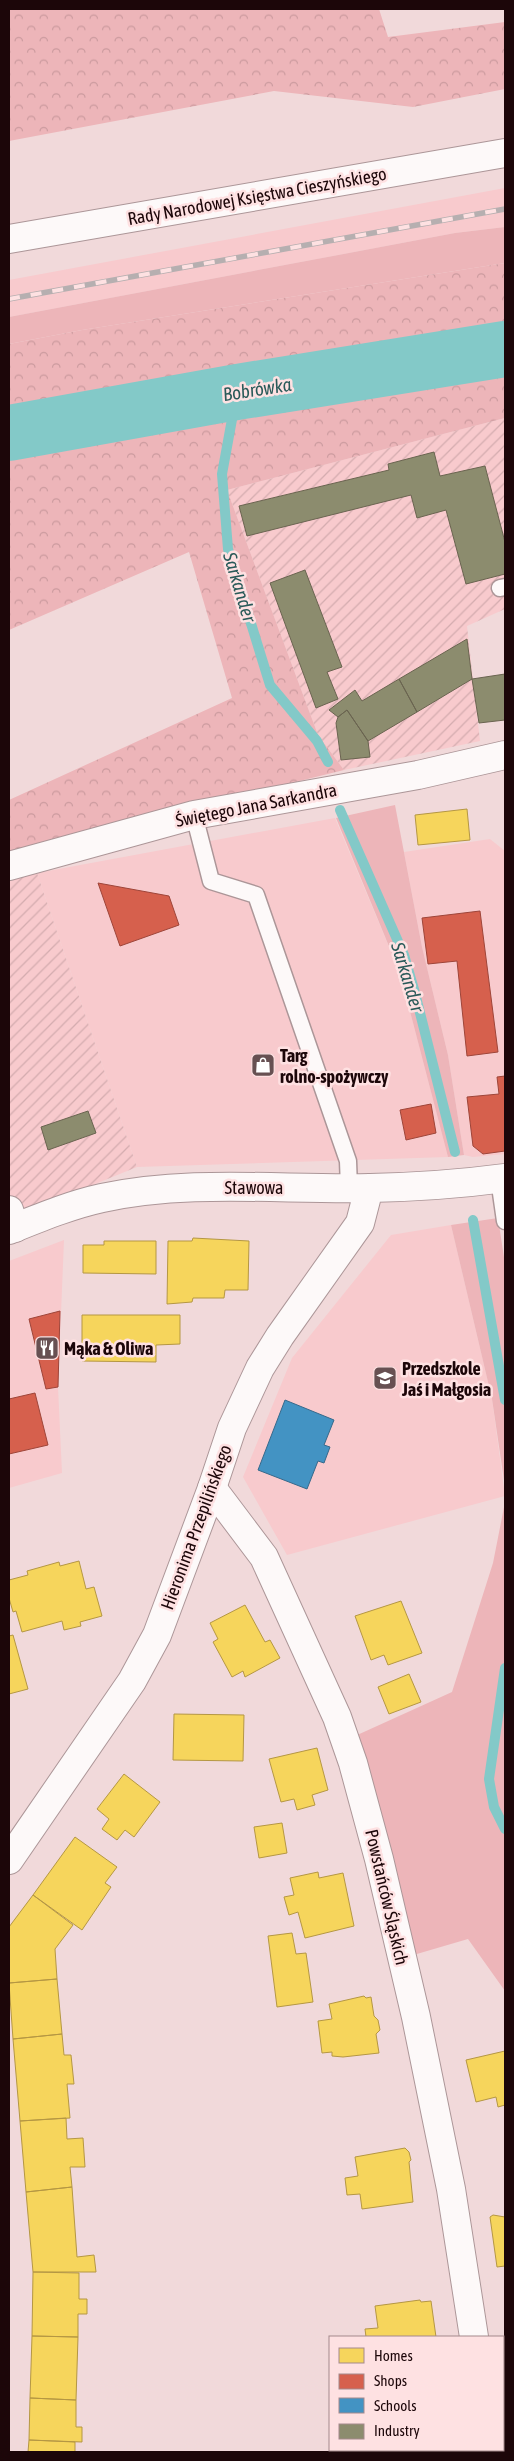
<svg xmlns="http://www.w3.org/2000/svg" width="514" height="2461" viewBox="0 0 514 2461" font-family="'Asap Condensed',sans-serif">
	<defs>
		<pattern id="industrial-furrows" width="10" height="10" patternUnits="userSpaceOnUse" patternTransform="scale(1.25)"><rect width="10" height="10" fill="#f8cacd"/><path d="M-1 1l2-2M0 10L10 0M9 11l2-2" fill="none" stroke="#d4acaf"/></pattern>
		<pattern id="forest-crowns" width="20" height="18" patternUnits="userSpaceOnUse" patternTransform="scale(1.25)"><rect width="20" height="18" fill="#edb5b9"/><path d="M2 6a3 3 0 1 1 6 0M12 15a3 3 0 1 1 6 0" fill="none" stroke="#cb9a9e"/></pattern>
	</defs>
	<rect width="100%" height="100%" fill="#f1d9da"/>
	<!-- built -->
	<path fill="#f8cacd" d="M505 188V227L455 233 9 317V280Z
		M335 818 400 973 448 1157 137 1167 37 873Z
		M490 839 505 851V1154L473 1157 464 1155 448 1055 422 947 404 852Z
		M451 1225 492 1399 505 1496 287 1555 243 1477 292 1358 391 1235Z
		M64 1240 58 1387 62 1473 9 1488V1261Z"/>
	<!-- industrial -->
	<path fill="url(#industrial-furrows)" d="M505 418V609L467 626 480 741 344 770 318 735 227 490Z
		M37 873 137 1167 9 1219V881Z"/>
	<!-- grass -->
	<path fill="#edb5b9" d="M505 227V263L82 330 9 344V317L455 233Z
		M395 805 422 947 448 1055 464 1155 448 1157 400 973 336 818Z
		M498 1218 505 1264V1487L492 1399 451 1225Z
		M505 1502V1991L468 1939 410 1956 355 1736 452 1692 493 1563Z"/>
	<!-- forest -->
	<path fill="url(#forest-crowns)" d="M9 9H379L388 37 505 22V89L413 107 274 91 9 141Z
		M505 263V418L227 490 318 735 344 770 9 853V800L232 698 189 552 9 630V344L82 330Z"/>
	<!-- homes -->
	<path fill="#f6d55c" stroke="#b59743" d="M467 809 470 840 418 845 415 815Z
		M193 1238 249 1241 248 1290H225L224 1298H193L192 1302 167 1304 168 1241H192Z
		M104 1241H156V1274L83 1273V1245H104Z
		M82 1315H180V1344L156 1345V1362L82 1361Z
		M79 1561 86 1589 94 1587 102 1616 80 1622 81 1626 64 1630 62 1621 22 1632 16 1611 13 1612 9 1598V1580L28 1575 27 1571 59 1562 60 1566Z
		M401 1601 422 1653 388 1665 384 1655 371 1660 355 1616Z
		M245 1605 265 1642 270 1640 280 1658 245 1677 243 1671 232 1677 213 1642 218 1639 210 1623Z
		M13 1635 28 1689 9 1694V1636Z
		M409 1674 421 1702 389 1714 378 1687Z
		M174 1714 244 1715 243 1761 173 1760Z
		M317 1748 328 1790 312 1795 315 1805 297 1810 294 1799 281 1802 269 1759Z
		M124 1774 160 1802 134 1837 125 1830 117 1840 102 1829 109 1819 97 1809Z
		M282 1823 287 1853 259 1858 254 1827Z
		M75 1837 117 1867 105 1883 111 1887 82 1930 33 1895Z
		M318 1872 319 1878 343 1873 354 1926 305 1938 298 1912 289 1915 284 1897 294 1895 290 1878Z
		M33 1895 73 1925 55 1949 57 1979 9 1983V1927Z
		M292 1933 296 1954 306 1953 313 2002 277 2007 268 1936Z
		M57 1979 62 2034 13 2039 9 1983Z
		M364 1996 366 1998 371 1997 374 2016 378 2020 380 2030 376 2034 379 2053 343 2057 332 2056V2052L322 2053 318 2021 332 2019 329 2004Z
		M62 2034 64 2055H71L74 2084H67L70 2118 20 2121 13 2039Z
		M505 2051V2105L498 2107 496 2097 476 2102 466 2060Z
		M66 2118 67 2139 83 2138 85 2167H70L72 2187 26 2192 20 2121Z
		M405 2148 409 2152 411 2160 409 2162 413 2202 362 2209 360 2194 347 2195 345 2178 358 2176 355 2157Z
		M72 2187 77 2257 94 2255 96 2272H33L26 2192Z
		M493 2215 505 2217V2266L497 2267 490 2217Z
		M33 2272 79 2273V2299H87V2314H78V2337L32 2336Z
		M420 2300 421 2302 431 2301 436 2337H366L365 2329 378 2328 375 2306Z
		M32 2336 78 2337 76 2400 30 2398Z
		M30 2398 76 2400V2427H82V2442L29 2440Z
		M29 2440 75 2442V2452H28Z"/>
	<!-- shops -->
	<path fill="#d6604d" stroke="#9e4539" d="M98 883 169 896 179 925 120 946Z
		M480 911 498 1052 467 1056 457 961 428 964 422 918Z
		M505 1076V1151L483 1154 473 1146 467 1097 499 1094 497 1077Z
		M431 1104 436 1133 406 1140 400 1110Z
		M60 1311 58 1387 46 1389 29 1319Z
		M35 1393 48 1445 9 1454V1399Z"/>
	<!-- schools -->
	<path fill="#4393c3" stroke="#37698b" d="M285 1400 334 1420 324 1445 330 1447 324 1463 318 1461 307 1489 258 1470Z"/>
	<!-- industry -->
	<path fill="#8c8c6e" stroke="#6a6450" d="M434 452 440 476 485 466 505 542V574L466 584 446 510 417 518 411 495 247 536 239 506 389 470 388 464Z
		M305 570 342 667 327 672 338 699 316 708 270 583Z
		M467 639 472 679 417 712 399 679Z
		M505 674V720L479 723 472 679Z
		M399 679 417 712 368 741 347 710 338 717 329 710 355 690 362 701Z
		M347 710 368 741 370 757 341 760 336 723 338 717Z
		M88 1111 96 1133 48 1150 41 1127Z"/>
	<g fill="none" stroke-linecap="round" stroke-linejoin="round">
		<!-- stream -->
		<path stroke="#83c9c8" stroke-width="10" d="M237 392 222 474 228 549 270 685 317 741 328 762
			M340 810 404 955 415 993 455 1152
			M473 1220 505 1400
			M505 1668 489 1779 494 1807 505 1829"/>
		<!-- river -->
		<path stroke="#83c9c8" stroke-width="56" d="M9 433 237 392 505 349"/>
		<!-- lane casing -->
		<g stroke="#ac9698" stroke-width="19">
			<path id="lane" d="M500 588 505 587
				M194 815 211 881 256 895 348 1161 349 1188
				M499 1179 505 1221"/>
		</g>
		<!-- street casing -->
		<g stroke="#ac9698" stroke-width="30">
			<path id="street" d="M9 239 505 153
				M9 866 194 815 418 775 505 755
				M9 1210 15 1228
				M212 1488 264 1557 337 1717 353 1763 379 1859 416 2017 451 2189 474 2337
				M489 2450V2452"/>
		</g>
		<!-- secondary casing -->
		<g stroke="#ac9698" stroke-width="30">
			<path id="secondary" d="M9 1230C39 1218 70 1205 102 1198 189 1179 281 1190 370 1188 415 1187 460 1184 505 1178
				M9 1860 132 1681 157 1635 212 1488 232 1428 260 1368 280 1336 360 1223 369 1188"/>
		</g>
		<!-- lane -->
		<use href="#lane" stroke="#fdf9f9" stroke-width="16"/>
		<!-- street -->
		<use href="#street" stroke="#fdf9f9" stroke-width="28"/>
		<!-- secondary -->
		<use href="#secondary" stroke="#fdf9f9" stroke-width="28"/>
		<!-- rail casing -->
		<g stroke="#b6afb0" stroke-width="5.5">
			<path id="rail" d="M9 299 505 209"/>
		</g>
		<!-- rail -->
		<use href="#rail" stroke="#fee1e2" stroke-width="4" stroke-dasharray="11" stroke-linecap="butt"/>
	</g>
	<!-- icons -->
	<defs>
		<g id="shop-square" transform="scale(1.25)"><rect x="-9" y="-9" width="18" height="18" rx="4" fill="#675052" stroke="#fee1e2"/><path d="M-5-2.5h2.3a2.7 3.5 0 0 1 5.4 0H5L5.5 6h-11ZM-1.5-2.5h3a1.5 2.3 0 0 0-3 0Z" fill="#fff"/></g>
		<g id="restaurant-square" transform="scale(1.25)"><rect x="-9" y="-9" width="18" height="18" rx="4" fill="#675052" stroke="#fee1e2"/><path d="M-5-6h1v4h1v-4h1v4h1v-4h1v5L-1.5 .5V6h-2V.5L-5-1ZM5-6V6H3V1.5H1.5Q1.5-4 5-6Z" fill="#fff"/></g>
		<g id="school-square" transform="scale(1.25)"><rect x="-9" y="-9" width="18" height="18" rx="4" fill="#675052" stroke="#fee1e2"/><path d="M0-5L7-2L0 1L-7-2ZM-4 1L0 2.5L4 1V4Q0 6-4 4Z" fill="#fff"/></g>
	</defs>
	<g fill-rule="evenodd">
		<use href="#shop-square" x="263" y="1065"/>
		<use href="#restaurant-square" x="47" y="1348"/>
		<use href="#school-square" x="385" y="1378"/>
	</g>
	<g text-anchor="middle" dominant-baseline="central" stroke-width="5" stroke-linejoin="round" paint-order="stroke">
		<!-- street labels -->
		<g font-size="18" fill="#1c0609" stroke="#fee1e2">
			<text transform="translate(257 196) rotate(-10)">Rady Narodowej Księstwa Cieszyńskiego</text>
			<text transform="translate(256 805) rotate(-11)">Świętego Jana Sarkandra</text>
			<text x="254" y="1187">Stawowa</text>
			<text transform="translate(196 1527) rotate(-70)">Hieronima Przepilińskiego</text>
			<text transform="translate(387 1897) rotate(77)">Powstańców Śląskich</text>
		</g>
		<!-- poi labels -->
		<g font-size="18" font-weight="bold" fill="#1c0609" stroke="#fee1e2" text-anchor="start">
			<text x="280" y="1055">Targ<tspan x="280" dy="21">rolno-spożywczy</tspan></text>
			<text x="64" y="1348">Mąka &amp; Oliwa</text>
			<text x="402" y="1368">Przedszkole<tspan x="402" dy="21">Jaś i Małgosia</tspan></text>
		</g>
		<!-- water labels -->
		<g font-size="19" font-style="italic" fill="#2a5a59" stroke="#fee1e2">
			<text transform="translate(257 389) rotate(-9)">Bobrówka</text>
			<text transform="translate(240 587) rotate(73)">Sarkander</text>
			<text transform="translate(408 977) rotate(73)">Sarkander</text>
		</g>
	</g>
	<!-- border -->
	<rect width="514" height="2461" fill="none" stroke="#1c0609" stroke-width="20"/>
	<!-- legend -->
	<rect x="329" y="2336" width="175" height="115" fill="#fee1e2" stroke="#a4898b"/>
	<rect x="339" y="2348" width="25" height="15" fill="#f6d55c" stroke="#a4898b"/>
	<text x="374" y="2361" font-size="15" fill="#1c0609">Homes</text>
	<rect x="339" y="2374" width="25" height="15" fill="#d6604d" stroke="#a4898b"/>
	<text x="374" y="2386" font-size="15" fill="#1c0609">Shops</text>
	<rect x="339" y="2398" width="25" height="15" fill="#4393c3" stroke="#a4898b"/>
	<text x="374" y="2411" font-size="15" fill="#1c0609">Schools</text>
	<rect x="339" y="2424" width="25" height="15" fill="#8c8c6e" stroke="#a4898b"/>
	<text x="374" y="2436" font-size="15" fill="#1c0609">Industry</text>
</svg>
